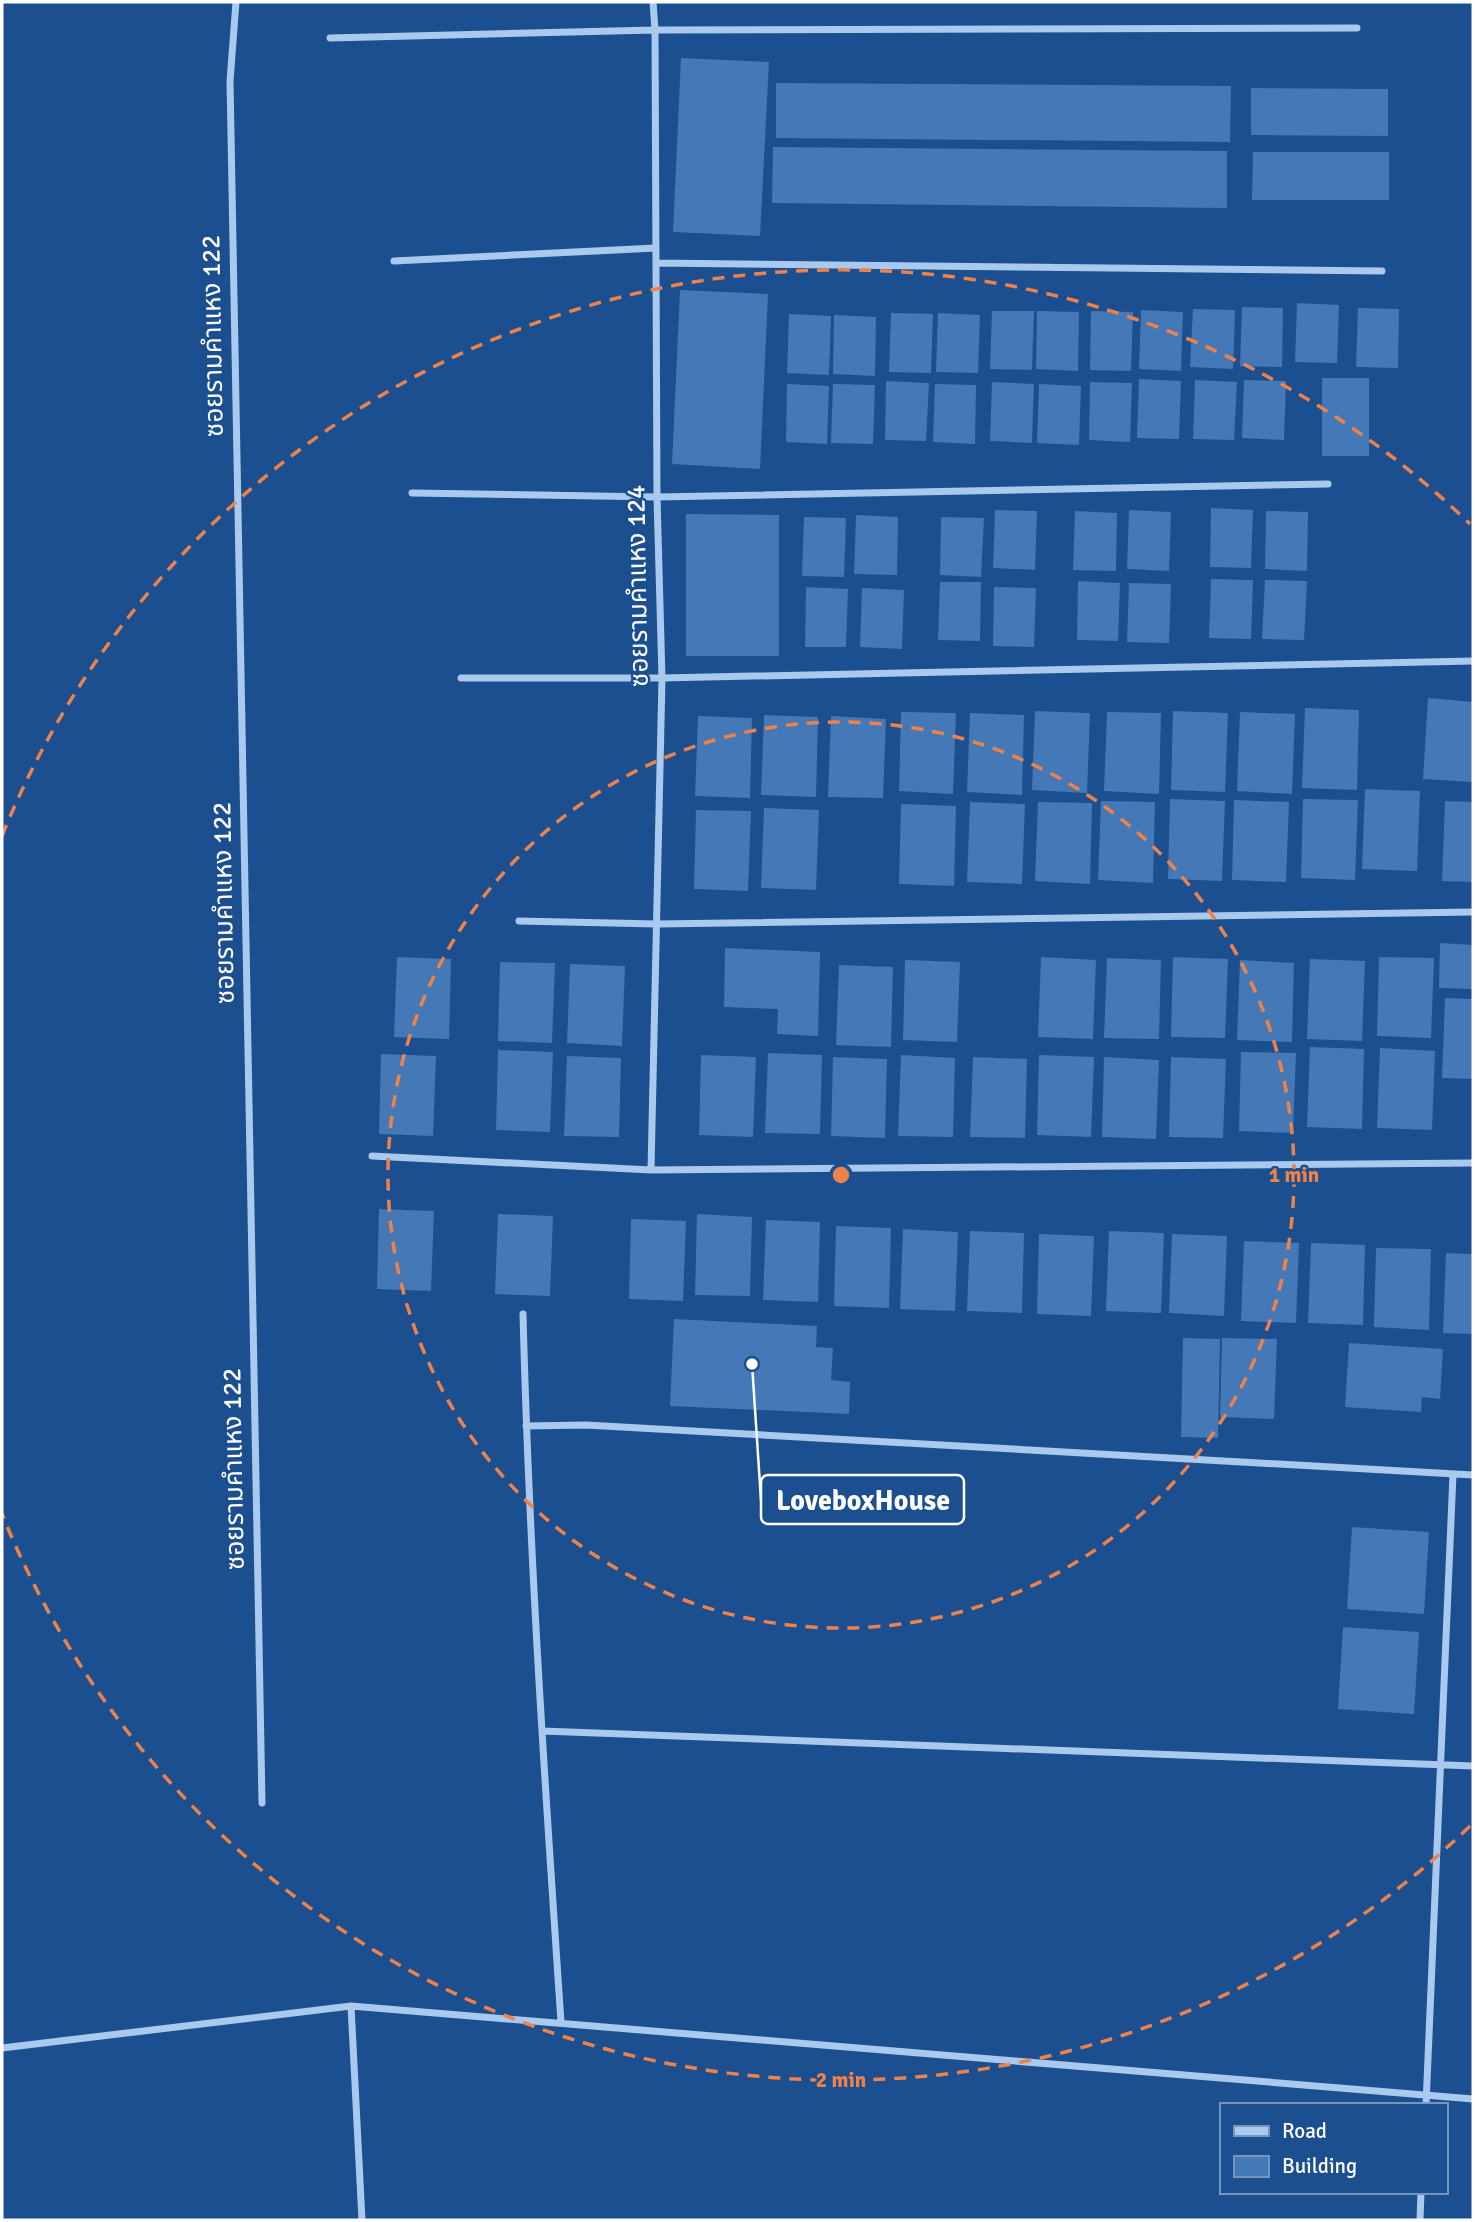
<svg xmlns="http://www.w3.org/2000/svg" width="1475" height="2222" viewBox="0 0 1475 2222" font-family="Signika,'Noto Sans Thai',sans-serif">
	<rect width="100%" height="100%" fill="#1b4f8f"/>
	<!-- building -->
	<path fill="#4478b7" d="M681 58 769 62 760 236 673 232Z
		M776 83 1231 86 1230 142 776 138Z
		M1251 88 1388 89V136L1251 135Z
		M773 147 1227 151V208L772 203Z
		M1253 152H1389V200H1252Z
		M680 290 768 294 760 469 672 464Z
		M1297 303 1339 305 1337 363 1295 362Z
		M1242 307 1283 308 1282 367 1240 366Z
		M1358 308 1399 309 1398 368 1356 367Z
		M1193 309 1235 310 1233 369 1190 367Z
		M1141 310 1183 312 1181 371 1139 369Z
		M992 311H1034L1032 370 990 369Z
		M1037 311 1079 312 1078 371 1036 369Z
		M1091 311 1133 312 1131 371 1090 370Z
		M891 313 933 314 931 373 889 372Z
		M938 313 980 315 978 373 936 372Z
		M789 314 831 316 829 375 787 373Z
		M834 315 876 317 875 376 833 374Z
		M1322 378H1369V456H1322Z
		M1139 379 1181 381 1179 439 1137 438Z
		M1195 380 1237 382 1234 440 1193 439Z
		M1244 380 1286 381 1284 440 1242 438Z
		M886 381 929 383 926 441 885 440Z
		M992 382 1034 384 1032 443 990 441Z
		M1090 382 1132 383 1130 442 1089 440Z
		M787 384 829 386 827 444 786 442Z
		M833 384 875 385 873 444 831 443Z
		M935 384 976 385 975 444 933 442Z
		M1039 384 1081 386 1079 445 1037 443Z
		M1211 508 1253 510 1251 568 1210 567Z
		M995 510 1037 511 1035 570 993 568Z
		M1129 510 1171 512 1169 571 1127 569Z
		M1075 511 1117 513 1116 571 1073 570Z
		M1266 511 1308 512 1307 571 1265 569Z
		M686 514 779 515V656H686Z
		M856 515 898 517 897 575 854 574Z
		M804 517 846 518 844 577 802 576Z
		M941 517 984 518 981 577 940 575Z
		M1211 579 1253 580 1251 639 1209 638Z
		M1265 580 1307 581 1304 640 1262 639Z
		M1078 581 1120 583 1118 641 1077 640Z
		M940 582H981L980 641 938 640Z
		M1129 583 1171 584 1169 643 1127 642Z
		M806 587 848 589 846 647H805Z
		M994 587 1036 588 1034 647 993 646Z
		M862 588 904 590 902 649 860 647Z
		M1428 698 1473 702V782L1423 779Z
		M1305 708 1359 710 1357 790 1302 788Z
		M1035 711 1090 713 1087 793 1032 790Z
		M1173 711 1228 713 1225 792 1171 790Z
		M901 712 956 713 953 794 899 791Z
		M1107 712 1161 713 1159 794 1104 791Z
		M1240 712 1295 714 1292 794 1237 791Z
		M970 713 1024 715 1022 795 967 792Z
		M764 715 818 717 816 797 761 795Z
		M698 716 752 718 750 798 695 796Z
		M831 716 886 719 883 798 828 797Z
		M1365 789 1420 791 1417 871 1362 869Z
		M1170 799 1225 801 1222 881 1168 879Z
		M1303 799 1358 800 1355 880 1301 878Z
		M1234 800 1289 802 1286 882 1232 880Z
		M1101 801 1155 802 1153 883 1098 880Z
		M1445 801 1473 802V882L1442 881Z
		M970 802 1025 804 1022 884 967 882Z
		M1038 802 1092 803 1090 884 1035 881Z
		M901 804 956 806 954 886 899 884Z
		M764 808 819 810 816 890 761 888Z
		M696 810 751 811 748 891 694 889Z
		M1440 943 1473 945V989L1439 988Z
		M725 948 820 952 818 1036 777 1034 778 1009 724 1007Z
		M397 957 451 959 449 1039 394 1037Z
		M1041 957 1096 960 1093 1039 1038 1037Z
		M1173 957 1228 959 1225 1038 1171 1037Z
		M1379 957 1434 958 1431 1038 1377 1036Z
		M1107 958 1161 960 1159 1039 1104 1038Z
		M1310 959 1365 961 1362 1041 1307 1039Z
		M905 960 960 962 957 1042 903 1040Z
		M1240 960 1294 963 1292 1042 1237 1040Z
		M500 962 555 963 552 1043 498 1041Z
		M570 964 625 966 622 1046 567 1043Z
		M839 965 893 967 891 1047 836 1045Z
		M1445 998 1473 999V1079L1442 1078Z
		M1310 1047 1364 1049 1362 1129 1307 1127Z
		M1380 1048 1435 1051 1432 1130 1377 1128Z
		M498 1050 553 1052 550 1132 496 1130Z
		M1241 1052 1296 1053 1293 1133 1239 1131Z
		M768 1053 822 1055 820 1134 765 1133Z
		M381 1054 436 1056 433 1136 379 1134Z
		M701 1055 756 1057 753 1137 699 1135Z
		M901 1055 955 1058 953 1137 898 1136Z
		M1039 1055 1094 1057 1091 1137 1037 1135Z
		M567 1056 621 1058 619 1137 564 1136Z
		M833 1057 887 1059 885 1138 831 1136Z
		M973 1057 1027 1059 1025 1138 970 1137Z
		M1104 1057 1159 1060 1156 1139 1102 1137Z
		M1171 1057 1226 1059 1223 1138 1169 1137Z
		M379 1209 434 1211 431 1291 377 1289Z
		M498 1214 553 1216 550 1296 495 1294Z
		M697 1214 752 1217 750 1296 695 1295Z
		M631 1219 686 1221 683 1301 629 1299Z
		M766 1220 820 1222 818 1302 763 1300Z
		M836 1226 891 1228 889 1308 834 1306Z
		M903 1229 958 1232 955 1311 900 1309Z
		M970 1231 1024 1233 1022 1313 967 1311Z
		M1109 1231 1164 1233 1161 1313 1106 1311Z
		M1039 1234 1094 1236 1091 1316 1037 1314Z
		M1172 1234 1227 1236 1224 1316 1169 1313Z
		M1244 1241 1299 1243 1296 1323 1241 1321Z
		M1311 1243 1365 1245 1363 1325 1308 1323Z
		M1376 1248 1431 1249 1429 1330 1374 1327Z
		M1446 1253 1473 1254V1334L1443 1333Z
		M674 1319 817 1326 816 1347 833 1348 831 1380 850 1382 849 1414 670 1406Z
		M1183 1338 1220 1339 1218 1438 1181 1437Z
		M1222 1338 1277 1339 1274 1419 1220 1417Z
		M1349 1343 1443 1349 1440 1399 1422 1397 1421 1412 1345 1407Z
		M1352 1527 1429 1532 1424 1614 1347 1609Z
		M1343 1627 1419 1632 1414 1714 1338 1709Z"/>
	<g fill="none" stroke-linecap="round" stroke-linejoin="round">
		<!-- minor -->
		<path stroke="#a9c9ee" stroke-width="7" d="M236 2 230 81 262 1803
			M330 38 655 30 1357 28
			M394 261 656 248
			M657 263 1382 271
			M412 493 657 497 1328 484
			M461 678H662L1473 661
			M519 921 657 924 1473 912
			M372 1156 651 1170 1473 1163
			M651 1170 662 678 657 497 655 30 653 2
			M523 1314C529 1550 545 1786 561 2022
			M526 1426 586 1425 1473 1475
			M542 1731 1473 1766
			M351 2006 362 2220
			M2 2048 351 2006 1473 2099
			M1426 2105 1453 1474
			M1420 2220 1421 2192"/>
	</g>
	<!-- distance rings -->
	<g fill="none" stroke="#ee8249" stroke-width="3.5" stroke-dasharray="12 9">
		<circle cx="841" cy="1175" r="453"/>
		<path d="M1470 1826A905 905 0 0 1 2 1514M2 836A905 905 0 0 1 1470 524"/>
	</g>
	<g text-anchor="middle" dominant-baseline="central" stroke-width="5" stroke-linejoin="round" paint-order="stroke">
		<!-- street labels -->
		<g font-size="26" fill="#fff" stroke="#1b4f8f">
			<text transform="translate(213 336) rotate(-91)">ซอยรามคำแหง 122</text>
			<text transform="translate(638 586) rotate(-91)">ซอยรามคำแหง 124</text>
			<text transform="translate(224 903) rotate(-91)">ซอยรามคำแหง 122</text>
			<text transform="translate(234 1469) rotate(-91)">ซอยรามคำแหง 122</text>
		</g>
	</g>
	<circle cx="841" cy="1175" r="10" fill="#ee8249" stroke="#1b4f8f" stroke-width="3.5"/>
	<g font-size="21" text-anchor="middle" font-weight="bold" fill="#ee8249" stroke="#1b4f8f" stroke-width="5" stroke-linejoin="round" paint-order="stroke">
		<text x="1294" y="1182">1 min</text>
		<text x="841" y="2087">2 min</text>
	</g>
	<!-- callouts -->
	<path fill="none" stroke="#fff" stroke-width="2.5" d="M752 1364L761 1500"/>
	<circle fill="#fff" stroke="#1b4f8f" stroke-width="2.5" cx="752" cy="1364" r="7"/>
	<rect fill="#1b4f8f" stroke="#fff" stroke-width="2.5" x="761" y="1475" width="203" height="49" rx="7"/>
	<g font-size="28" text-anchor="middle" font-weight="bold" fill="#fff">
		<text x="863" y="1510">LoveboxHouse</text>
	</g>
	<!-- border -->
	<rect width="1475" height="2222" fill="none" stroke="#ffffff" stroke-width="7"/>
	<!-- legend -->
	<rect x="1220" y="2103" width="228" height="91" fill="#1b4f8f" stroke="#7695bc" stroke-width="2"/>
	<rect x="1234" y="2126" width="35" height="10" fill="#a9c9ee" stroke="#7695bc" stroke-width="2"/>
	<text x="1282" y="2138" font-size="21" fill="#ffffff">Road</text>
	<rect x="1234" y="2156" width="35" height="21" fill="#4478b7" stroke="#7695bc" stroke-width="2"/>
	<text x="1282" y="2173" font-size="21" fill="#ffffff">Building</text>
</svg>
